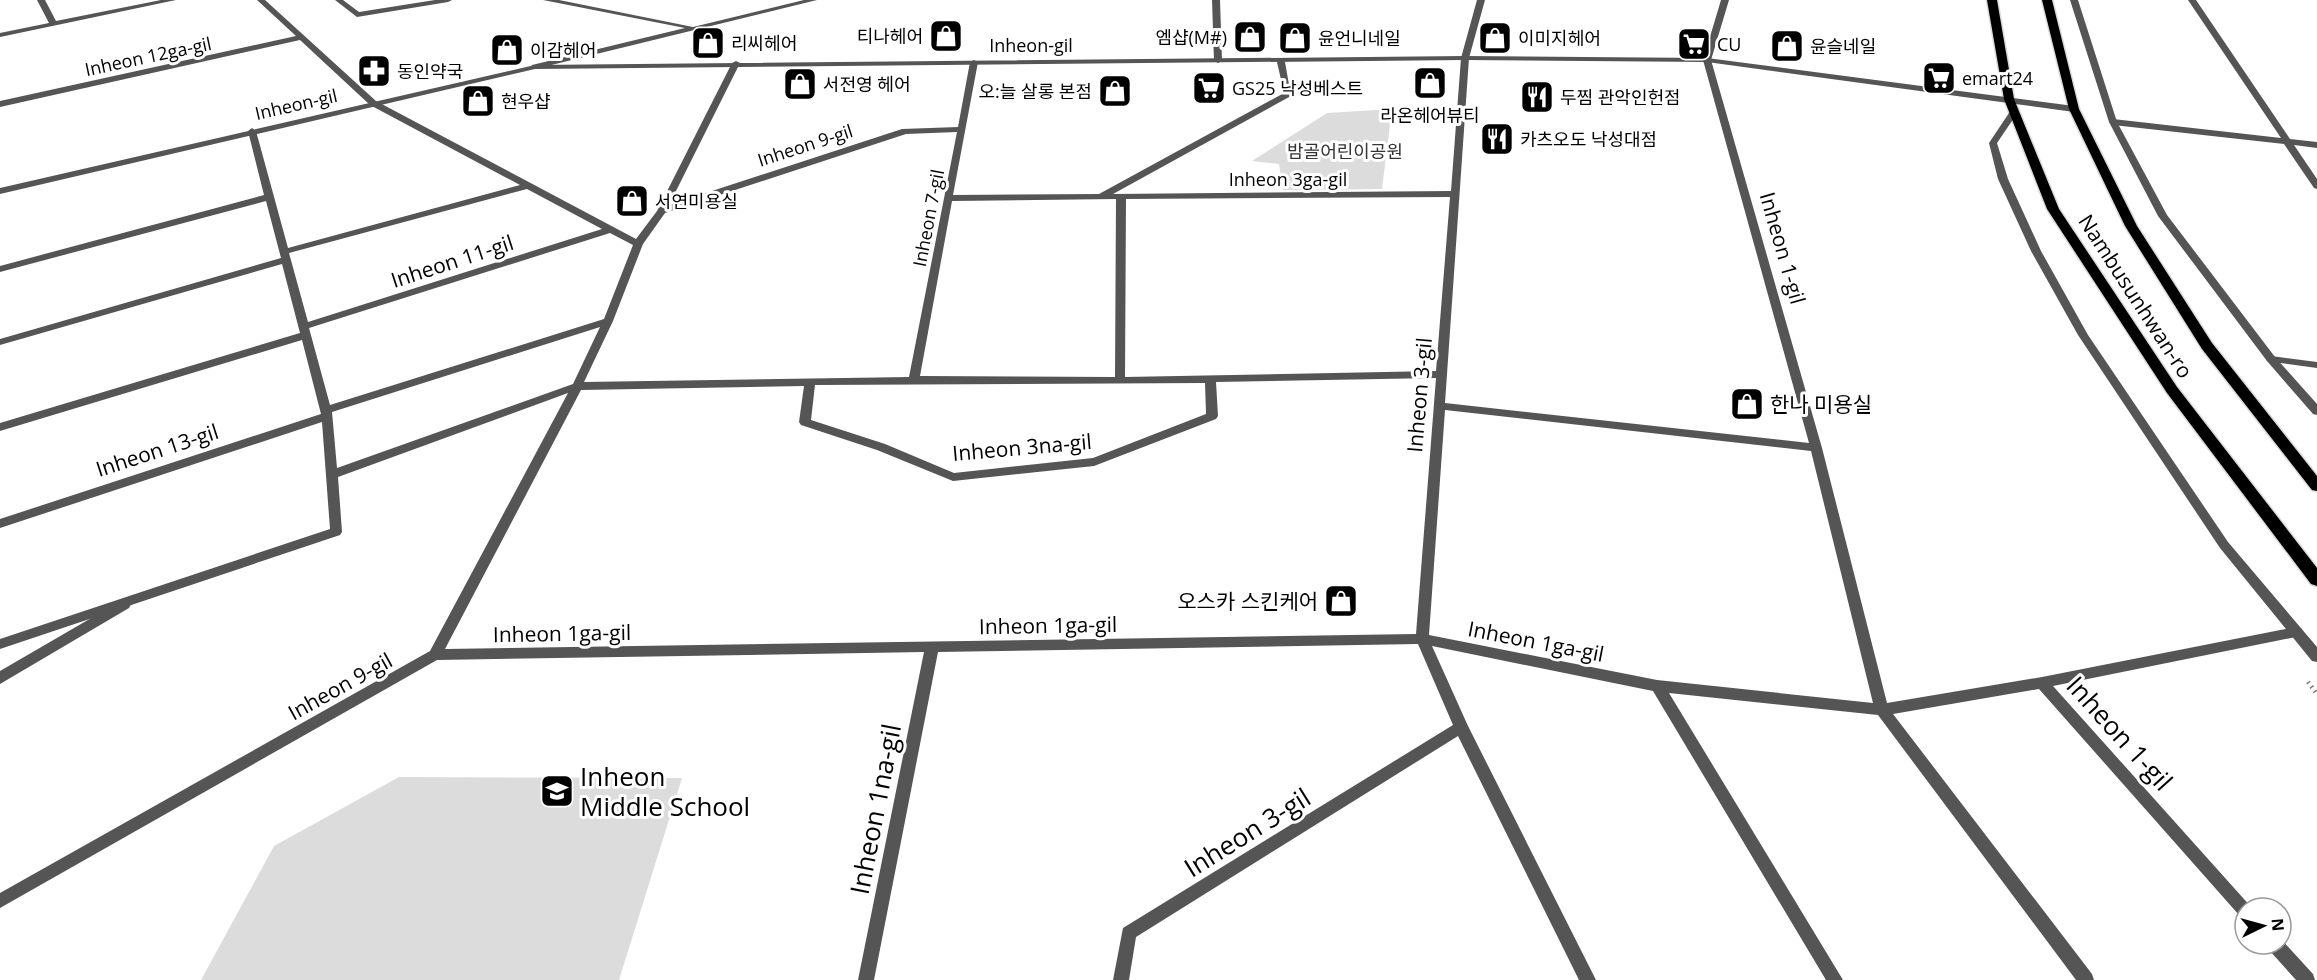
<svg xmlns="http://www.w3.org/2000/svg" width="2317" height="980" viewBox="0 0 2317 980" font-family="'Open Sans','Noto Sans KR',sans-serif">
	<rect width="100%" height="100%" fill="#fff"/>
	<!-- green -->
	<path fill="#dcdcdc" d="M1392 109 1382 189 1283 190 1279 164 1252 161 1327 113Z
		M399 777 682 778 619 980H201L274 846Z"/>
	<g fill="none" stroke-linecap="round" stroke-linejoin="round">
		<!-- primary casing -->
		<g stroke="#dbdbdb" stroke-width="3">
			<path id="primary" d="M1987 0H1997L2014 99 2059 209 2177 387 2317 568V586L2311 584 2167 393 2047 209 2004 99Z
				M2042 0H2052L2079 109 2137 226 2212 343 2317 476V491L2312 490 2202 349 2125 226 2069 109Z"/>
		</g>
		<!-- path -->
		<path stroke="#777" stroke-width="4.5" stroke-dasharray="1.5 4" stroke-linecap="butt" d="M2308 682 2317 694"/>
		<!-- service -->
		<path fill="#555" fill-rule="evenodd" d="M37 0H45L56 21 161 0H176L0 37V33L49 23Z
			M257 0H265L376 101 636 239 657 211 732 63 736 61 740 63 669 205 902 129 958 127 970 62 974 60 978 62 953 195 1099 194 1284 93 1277 62 1281 60 1285 62 1291 96 1113 194 1451 191 1461 58 1477 0H1485L1469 58 1445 403 1809 443 1703 60 1721 0H1729L1711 60 1822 448 1887 703 2042 677 2296 627 2301 628 2303 632 2301 636 2296 637 2053 686 2252 908H2245V918L2239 915 2039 689 1893 714 2092 974 2094 980H2076L1878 715 1669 693 1843 980H1826L1653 691 1432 646 1468 726 1596 980H1579L1458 736 1136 937 1129 980H1113L1123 928 1453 725 1418 644 938 652 874 980H858L924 652 437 660 0 908V893L430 651 568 393 338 477 342 532 340 535 0 649V639L330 529 322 422 0 528V519L321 414 302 340 0 431V423L300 333 282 264 0 345V339L281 258 266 201 0 272V266L264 195 248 131 252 128 256 131 288 248 520 185 370 105 300 40 0 107V101L296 36ZM957 132 909 377 584 382 613 321 643 244 665 213 906 134ZM527 189 602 229 308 322 289 253ZM1450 197 1436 371 1125 377 1126 199ZM1116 199 1115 377 920 376 952 201ZM610 233 633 245 604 319 330 405 309 328ZM600 327 573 384 337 468 332 412ZM1436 378 1416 634 445 649 581 390 804 386 799 422 801 425 877 450 953 481 1094 466 1216 419 1218 416 1216 382ZM1205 383 1206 414 1093 458 954 473 885 444 811 420 815 385ZM1445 410 1811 451 1873 703 1657 680 1429 635Z
			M335 0H343L359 12 435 0H452L448 2 357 17Z
			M543 0H559L693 27 804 0H817L535 69 531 67 532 65 685 28Z
			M1212 0H1220L1222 61 1218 63 1214 61Z
			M2188 0H2196L2290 139 2317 142V148L2294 145 2317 179V189L2314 188 2284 144 2113 125 2109 122 2113 119 2281 138Z
			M2271 356 2317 362V368L2267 361 2266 359 2267 357Z
			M2281 939 2313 974 2315 980H2296L2269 950 2267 944H2281Z"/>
		<!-- minor -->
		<path fill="#555" fill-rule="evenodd" d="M2070 0H2078L2117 122 2167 215 2275 357 2317 404V415L2313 414 2267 361 2158 216 2109 122Z
			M1465 56 1707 58 2074 106 2078 109 2074 112 1707 62 1465 60 535 69 0 194V188L535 65Z
			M2014 109 2018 112 1997 143 2008 179 2041 251 2088 335 2228 542 2317 647V662L2312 661 2220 548 2078 335 2031 251 1998 179 1989 143 2011 110Z
			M124 599 129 600 131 604 129 608 0 684V671Z"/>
		<!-- primary -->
		<use href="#primary" fill="#000" fill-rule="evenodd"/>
	</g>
	<!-- icons -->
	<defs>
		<g id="shop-square" transform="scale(1.725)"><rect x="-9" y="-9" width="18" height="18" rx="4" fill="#000" stroke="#fff"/><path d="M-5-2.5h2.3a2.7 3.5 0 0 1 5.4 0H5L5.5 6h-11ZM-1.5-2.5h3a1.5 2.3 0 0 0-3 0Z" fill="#fff"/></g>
		<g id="supermarket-square" transform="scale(1.725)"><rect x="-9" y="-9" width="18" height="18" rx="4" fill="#000" stroke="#fff"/><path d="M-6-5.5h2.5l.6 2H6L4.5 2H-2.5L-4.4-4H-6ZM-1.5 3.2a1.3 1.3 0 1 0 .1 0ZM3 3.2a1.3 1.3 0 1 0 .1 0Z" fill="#fff"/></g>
		<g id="pharmacy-square" transform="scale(1.725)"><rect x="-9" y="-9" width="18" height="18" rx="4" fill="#000" stroke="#fff"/><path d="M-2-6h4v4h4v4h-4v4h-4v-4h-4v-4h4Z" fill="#fff"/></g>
		<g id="restaurant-square" transform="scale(1.725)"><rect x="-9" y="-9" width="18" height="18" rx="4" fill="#000" stroke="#fff"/><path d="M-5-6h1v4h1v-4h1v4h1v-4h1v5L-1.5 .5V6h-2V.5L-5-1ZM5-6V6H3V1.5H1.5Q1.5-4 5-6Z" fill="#fff"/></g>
		<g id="school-square" transform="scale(1.725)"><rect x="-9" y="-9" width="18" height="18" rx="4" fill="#000" stroke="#fff"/><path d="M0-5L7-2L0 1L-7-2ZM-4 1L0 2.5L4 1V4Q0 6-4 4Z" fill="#fff"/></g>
	</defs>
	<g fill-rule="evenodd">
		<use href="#shop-square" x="946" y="36"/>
		<use href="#shop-square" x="1250" y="37"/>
		<use href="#shop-square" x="1295" y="38"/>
		<use href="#shop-square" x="1495" y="38"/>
		<use href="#shop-square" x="708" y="43"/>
		<use href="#supermarket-square" x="1694" y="44"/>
		<use href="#shop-square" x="1787" y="46"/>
		<use href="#shop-square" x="507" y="50"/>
		<use href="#pharmacy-square" x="374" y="71"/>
		<use href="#supermarket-square" x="1939" y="78"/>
		<use href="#shop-square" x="1430" y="83"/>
		<use href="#shop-square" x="800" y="84"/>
		<use href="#supermarket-square" x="1209" y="88"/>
		<use href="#shop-square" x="1115" y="91"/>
		<use href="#restaurant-square" x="1537" y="97"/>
		<use href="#shop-square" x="478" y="101"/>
		<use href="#restaurant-square" x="1497" y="139"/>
		<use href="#shop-square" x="632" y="201"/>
		<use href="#shop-square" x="1747" y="404"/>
		<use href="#shop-square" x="1341" y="601"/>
		<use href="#school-square" x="557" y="791"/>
	</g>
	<g text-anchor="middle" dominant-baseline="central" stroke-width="6" stroke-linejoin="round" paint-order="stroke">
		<!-- far-poi labels -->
		<g font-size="18" fill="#000" stroke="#fff" text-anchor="start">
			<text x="923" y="36" text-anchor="end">티나헤어</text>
			<text x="1227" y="37" text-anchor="end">엠샵(M#)</text>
			<text x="1318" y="38">윤언니네일</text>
			<text x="1518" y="38">이미지헤어</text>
			<text x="731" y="43">리씨헤어</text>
			<text x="1717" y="44">CU</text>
			<text x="1810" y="46">윤슬네일</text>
			<text x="530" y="50">이감헤어</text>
			<text x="397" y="71">동인약국</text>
			<text x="1962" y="78">emart24</text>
			<text x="823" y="84">서전영 헤어</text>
			<text x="1232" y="88">GS25 낙성베스트</text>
			<text x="1092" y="91" text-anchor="end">오:늘 살롱 본점</text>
			<text x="1560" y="97">두찜 관악인헌점</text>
			<text x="501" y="101">현우샵</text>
			<text x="1430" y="115" text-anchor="middle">라온헤어뷰티</text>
			<text x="1520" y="139">카츠오도 낙성대점</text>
			<text x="655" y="201">서연미용실</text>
		</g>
		<!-- far-street labels -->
		<g font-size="18" fill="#000" stroke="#fff">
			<text x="1031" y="45">Inheon-gil</text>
			<text transform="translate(148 56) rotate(-12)">Inheon 12ga-gil</text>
			<text transform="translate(296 104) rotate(-13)">Inheon-gil</text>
			<text transform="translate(805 145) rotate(-18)">Inheon 9-gil</text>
			<text x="1288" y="179">Inheon 3ga-gil</text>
			<text transform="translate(928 218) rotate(-79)">Inheon 7-gil</text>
		</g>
		<!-- far-park labels -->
		<g font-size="18" fill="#333" stroke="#fff">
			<text x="1345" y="151">밤골어린이공원</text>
		</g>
		<!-- street labels -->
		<g font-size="21" fill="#000" stroke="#fff">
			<text transform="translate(1783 248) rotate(74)">Inheon 1-gil</text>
			<text transform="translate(452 261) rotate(-18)">Inheon 11-gil</text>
			<text transform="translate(2136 296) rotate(57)">Nambusunhwan-ro</text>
			<text transform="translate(1419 395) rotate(-85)">Inheon 3-gil</text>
			<text transform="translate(1022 447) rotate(-5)">Inheon 3na-gil</text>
			<text transform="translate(157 450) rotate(-18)">Inheon 13-gil</text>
			<text transform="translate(1048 625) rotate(-1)">Inheon 1ga-gil</text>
			<text transform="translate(562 633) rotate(-1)">Inheon 1ga-gil</text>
			<text transform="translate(1536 641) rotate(11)">Inheon 1ga-gil</text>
			<text transform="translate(340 686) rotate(-29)">Inheon 9-gil</text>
		</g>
		<!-- poi labels -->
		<g font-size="21" fill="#000" stroke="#fff" text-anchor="start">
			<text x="1770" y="404">한나 미용실</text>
			<text x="1318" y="601" text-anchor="end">오스카 스킨케어</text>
		</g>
		<!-- near-street labels -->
		<g font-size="26" fill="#000" stroke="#fff">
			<text transform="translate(2120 733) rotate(48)">Inheon 1-gil</text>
			<text transform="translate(875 809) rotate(-79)">Inheon 1na-gil</text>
			<text transform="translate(1247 832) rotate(-32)">Inheon 3-gil</text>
		</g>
		<!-- near-poi labels -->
		<g font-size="26" fill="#000" stroke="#fff" text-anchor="start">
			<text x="580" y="776">Inheon<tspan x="580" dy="30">Middle School</tspan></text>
		</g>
	</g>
	<!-- north arrow -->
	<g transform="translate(2263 926) rotate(85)"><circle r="28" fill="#ffffff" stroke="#999999" stroke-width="1.5"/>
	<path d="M0-4.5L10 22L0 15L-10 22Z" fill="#000000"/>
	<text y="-9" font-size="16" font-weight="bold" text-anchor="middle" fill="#000000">N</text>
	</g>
</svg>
